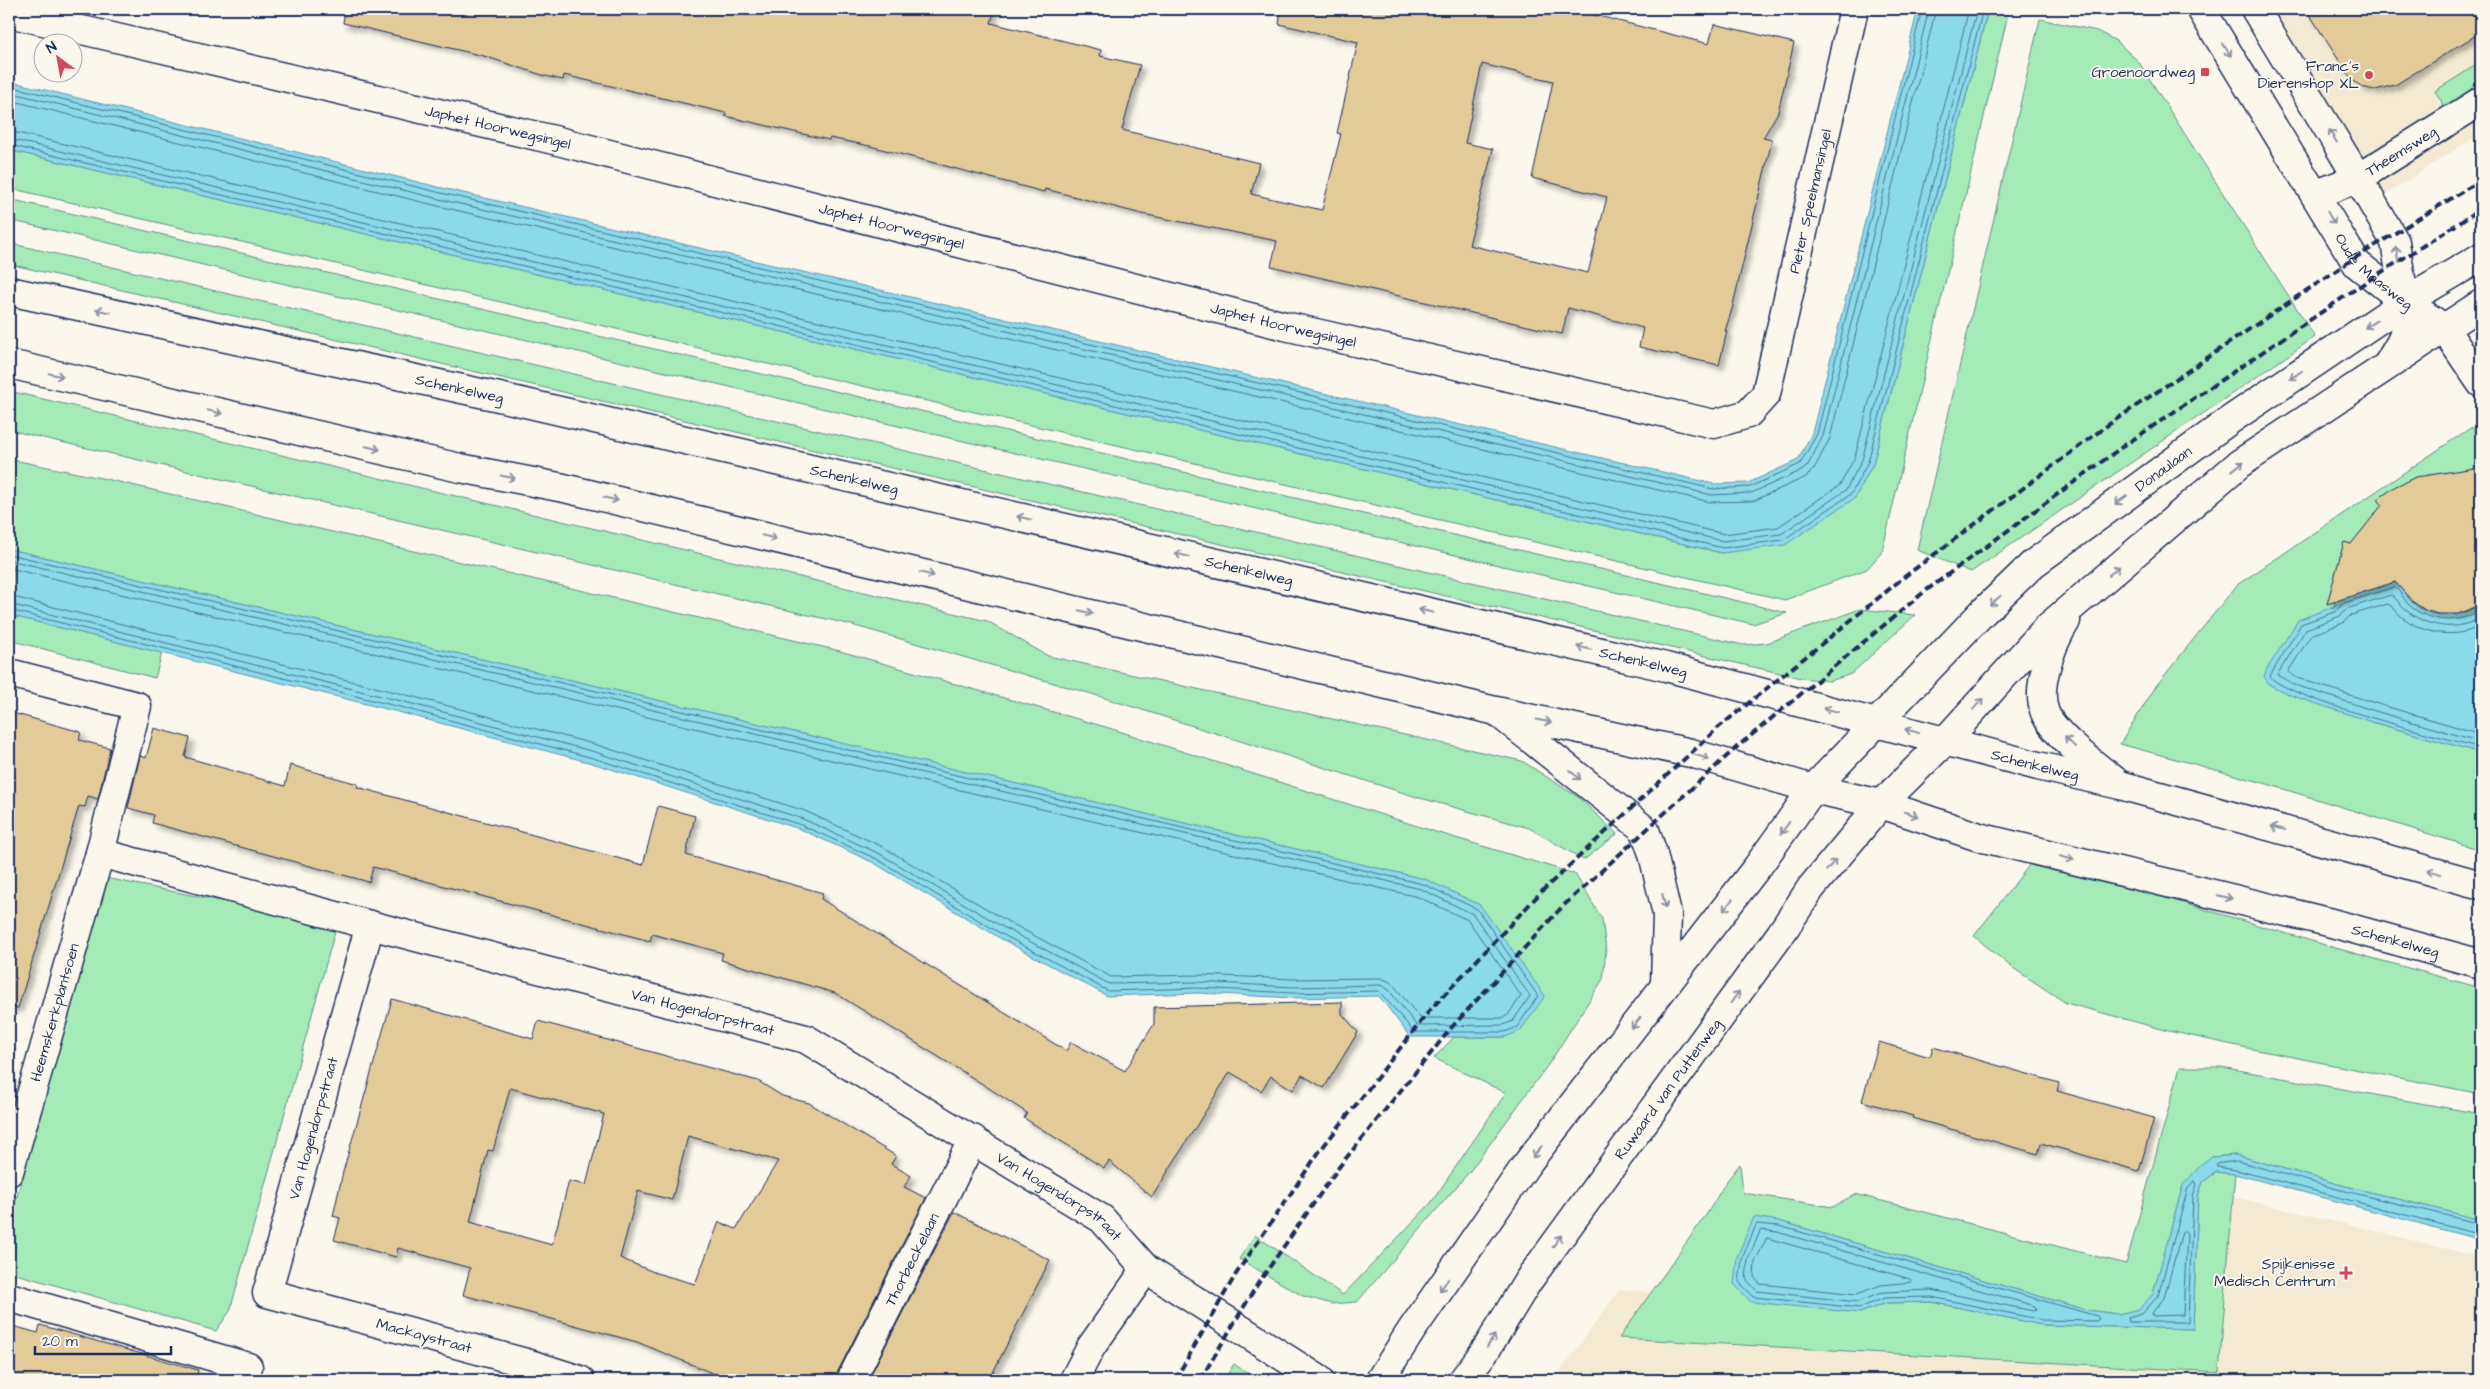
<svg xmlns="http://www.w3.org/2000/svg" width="2490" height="1389" viewBox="0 0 2490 1389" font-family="'Architects Daughter',sans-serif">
	<defs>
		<filter id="shadow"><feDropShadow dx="4.5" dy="4.5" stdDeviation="2.5" flood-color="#0004"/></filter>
	</defs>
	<rect width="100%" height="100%" fill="#fbf7ec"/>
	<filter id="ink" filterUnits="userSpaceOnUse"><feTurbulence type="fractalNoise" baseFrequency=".02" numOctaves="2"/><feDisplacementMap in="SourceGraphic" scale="10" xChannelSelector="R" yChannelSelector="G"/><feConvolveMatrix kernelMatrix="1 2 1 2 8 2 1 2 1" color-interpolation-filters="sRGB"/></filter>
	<g filter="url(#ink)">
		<!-- built -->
		<path fill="#f4ead3" d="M2248 9H2481V133L2365 208Z
			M2218 1193 2481 1257V1380H1556L1559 1373 1620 1289 2204 1349Z"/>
		<!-- green -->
		<path fill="#a5ebb8" stroke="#608d8b" d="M1988 10 2008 14 1882 552 1867 569 1785 600 9 188V150L1722 553 1855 498 1873 464Z
			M2040 19 2097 31 2116 41 2138 61 2315 337 1971 572 1917 550Z
			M2481 62V84L2445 107 2435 91Z
			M9 199 1738 601 1787 613 1753 624 9 220Z
			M9 243 1743 645 1767 643 1860 609 1915 615 1851 674 1830 681 1801 678 9 264Z
			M9 391 987 621 1048 656 1522 761 1578 797 1617 834 1584 860 1529 828 1420 798 1092 694 852 625 9 430Z
			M2472 427 2481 444V603L2463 613 2450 615 2425 610 2413 602 2335 601V606L2275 657 2267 669 2372 722 2481 753V850L2264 783 2120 744 2156 686 2237 585Z
			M9 459 106 479 840 651 1109 728 1436 832 1575 874 1602 919 1606 950 1603 979 1550 1062 1470 1171 1357 1302 1332 1304 1303 1296 1239 1259 1255 1235 1343 1295 1431 1203 1506 1093 1434 1058 1454 1037H1505L1480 905 1424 879 9 549Z
			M9 615 162 653 155 678 9 640Z
			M2034 859 2332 947 2481 988V1094L2247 1048 2169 1031 2066 1003 2010 966 1974 936Z
			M105 878 337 924 230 1311 216 1331 9 1272V1225Z
			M2180 1067H2221L2481 1114V1220L2334 1183 2236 1155 2212 1157 2183 1185 2153 1295 2139 1310 2118 1314 2087 1310 1779 1221 1860 1313 1886 1303 1932 1302 2042 1325 2193 1329 2198 1196 2203 1182 2216 1172 2235 1174 2219 1372 1619 1338 1708 1212 1726 1182 1740 1164 1743 1193 1833 1207 1855 1194 2126 1264Z
			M1234 1364 1258 1380H1228L1227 1375Z"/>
		<!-- water -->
		<path fill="#8bdae9" stroke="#5e96b1" d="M1918 9H1988L1873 464 1855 498 1785 545 1722 553 9 150V81L442 188 1714 484 1748 483 1798 460 1812 433Z
			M9 549 1425 879 1480 905 1545 996 1520 1031 1505 1037H1410L1379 996 1293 998 1198 993 1107 996 998 937 874 863 800 829 592 763 398 712 9 615Z
			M2400 580C2404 587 2407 595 2412 601 2429 621 2462 618 2481 603V753L2372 722 2290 695 2270 685 2264 677 2267 669 2298 620 2335 606V601Z
			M2236 1155 2334 1183 2481 1220V1240L2235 1174 2216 1172 2203 1182 2198 1196 2193 1329 2042 1325 1932 1302 1886 1303 1860 1313 1751 1302 1734 1284 1737 1257 1754 1217 1779 1221 2087 1310 2118 1314 2139 1309 2153 1294 2183 1185 2201 1165 2212 1157Z"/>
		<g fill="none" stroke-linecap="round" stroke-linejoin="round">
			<!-- shore -->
			<path stroke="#487396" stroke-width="1" d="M9 86 441 193 1713 489 1750 487 1800 464 1817 434 1922 9
				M9 92 439 199 1712 495 1751 493 1803 470 1808 465 1823 436 1929 9
				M9 100 438 206 1710 502 1753 501 1806 477 1814 469 1830 438 1936 9
				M9 131 1724 534 1778 527 1840 485 1855 457 1969 9
				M9 139 1723 541 1781 534 1846 490 1862 460 1977 9
				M9 145 1723 548 1783 540 1851 494 1868 462 1983 9
				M9 554 1423 884 1477 909 1538 996 1517 1027 1505 1032H1414L1379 991 1293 993 1198 988 1108 991 1000 933 877 859 801 825 593 758 400 707 9 610
				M9 560 1421 889 1473 914 1530 996 1513 1021 1503 1025 1417 1026 1388 989 1380 985 1293 987 1198 982 1109 984 1003 927 880 854 803 819 595 752 401 701 9 604
				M9 568 1418 897 1468 920 1521 996 1508 1015 1502 1018H1420L1392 983 1381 978 1293 979 1198 975 1111 977 1007 921 883 847 805 811 597 745 403 694 9 596
				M2481 609C2460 625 2429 623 2409 605 2404 600 2400 590 2394 587L2341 604 2337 611 2301 624 2270 676C2281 697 2450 739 2481 748
				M2481 617C2458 632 2429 628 2407 611 2401 607 2397 598 2391 595L2346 609 2340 616 2306 629 2277 675 2295 685 2375 711 2481 742
				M2481 626C2455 639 2426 635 2402 617 2397 613 2394 607 2388 604L2351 615 2343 623 2311 635 2288 672 2297 678 2378 704 2481 734
				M2194 1181 2197 1184 2193 1196 2188 1322H2129L2128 1318 2142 1314 2158 1296 2188 1188Z
				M1757 1224 1779 1226 2097 1316 2099 1319 2096 1321 2042 1320 1932 1297 1885 1298 1859 1308 1754 1297 1739 1282 1742 1259Z
				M2481 1224 2333 1188 2237 1161 2216 1164 2217 1167 2236 1170 2481 1235
				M1761 1230 1777 1232 2035 1306 2036 1310 2033 1311 1932 1290 1884 1292 1858 1302 1757 1291 1746 1279 1748 1260Z
				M2185 1231 2187 1234 2183 1315 2153 1316 2152 1313 2164 1298 2182 1232Z
				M1767 1238 1910 1279 1912 1282 1881 1285 1857 1294 1760 1284 1754 1277 1755 1262Z"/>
		</g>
		<!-- building -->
		<path fill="#e3ca99" stroke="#1b2f5e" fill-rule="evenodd" filter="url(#shadow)" d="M345 9H995L991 23 1101 50 1100 56 1140 65 1122 130 1259 163 1251 194 1322 210 1341 134 1337 133 1358 42 1279 24 1281 9H1571L1709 44 1714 24 1794 43 1778 112 1763 138 1772 140 1732 309 1725 331H1727L1719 365 1639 347 1643 328 1568 308 1562 334 1271 266 1277 241 1142 214 1045 189 1044 192 870 146 830 138 829 140 725 116 726 113 564 75 563 80 545 76 484 56 343 23ZM1482 64 1553 81 1532 178 1607 197 1588 273 1469 245 1493 149 1465 143Z
			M2306 9H2481V32L2395 85 2375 90 2362 87 2351 79Z
			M2481 467V604L2458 614H2438L2425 610 2413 602 2395 582 2327 604 2344 542 2351 544 2382 505 2378 499 2396 486 2416 477Z
			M9 712 81 732 79 740 110 748 98 799 88 796 85 807 79 806 18 1008 9 1007Z
			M154 728 190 738 185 757 285 786 290 765 358 784 357 787 643 865 658 806 695 816 686 855 823 893 821 899 1066 1051 1071 1042 1125 1071 1154 1024V1007L1342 1002V1014L1358 1032 1324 1088 1302 1075 1293 1090 1271 1076 1261 1091 1230 1072 1152 1197 1109 1161 1104 1168 1024 1118 1027 1113 981 1083 835 993 721 960 723 953 652 934 650 941 373 867 369 882 152 823 154 815 128 808 140 756 146 758Z
			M392 999 533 1039 538 1021 758 1081 782 1096 809 1103 896 1156 891 1164 911 1176 904 1187 926 1198 837 1373 835 1380H729L637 1342 463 1295 470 1268 398 1248 396 1257 334 1240 340 1218 333 1216 343 1172ZM510 1088 604 1114 586 1185 569 1181 552 1245 470 1222 488 1150 493 1151ZM688 1136 778 1161 736 1229 719 1222 695 1284 656 1273 620 1258 638 1191 672 1200Z
			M1879 1042 1930 1057 1933 1047 2059 1083 2057 1091 2154 1118 2139 1171 2041 1143 2038 1154 1912 1118 1913 1116 1862 1101Z
			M954 1212 1050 1260 989 1380H868Z
			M9 1325 38 1333 40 1325 198 1370 196 1380H9Z"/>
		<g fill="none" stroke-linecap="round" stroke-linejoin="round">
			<!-- street casing -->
			<g stroke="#1b2f5e" stroke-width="31">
				<g id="street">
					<path id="s1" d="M9 13 554 140 1285 326 1714 424 1748 414 1766 394 1854 9"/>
					<path id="s2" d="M2317 194 2358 178 2481 101"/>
					<path d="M2444 328 2481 383"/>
					<path d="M9 673 137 706 100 853"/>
					<path id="s3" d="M9 1172 100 853 370 925"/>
					<path d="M9 1297 248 1367"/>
					<path id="s4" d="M580 1380 530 1364 267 1293 370 925 806 1039 1102 1219 1146 1269 1320 1380"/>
					<path id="s5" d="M851 1380 973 1139"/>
					<path d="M1074 1380 1091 1347 1146 1269"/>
				</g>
			</g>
			<!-- secondary casing -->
			<g stroke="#1b2f5e" stroke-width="31">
				<g id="secondary">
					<path id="s6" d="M2201 9 2357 264 2405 302 2444 328"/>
					<path d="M2255 9 2358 178 2395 242 2405 302 2406 326 2401 342 2388 364"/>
					<path id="s7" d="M9 291 499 397 1666 667 2038 766 2120 785 2481 885"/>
					<path id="s8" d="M9 364 460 468 564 488 1496 711 1691 753 1813 789 1881 804 1979 837 2328 922 2481 964"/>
					<path d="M2066 621C2052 643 2035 687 2045 713 2055 736 2095 765 2115 781"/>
					<path d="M1501 715 1645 830 1653 854 1667 914 1665 984"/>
					<path id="s9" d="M1380 1380 1411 1331 1526 1165 1758 866 1813 789 1982 613 2033 564 2230 420 2405 302 2481 257"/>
					<path id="s10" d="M1463 1380 1487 1348 1528 1281 1780 935 1811 888 1881 804 1946 740 2047 628 2239 464 2481 304"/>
				</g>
			</g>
			<!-- street -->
			<use href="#street" stroke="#fbf7ec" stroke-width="28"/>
			<!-- secondary -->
			<use href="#secondary" stroke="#fbf7ec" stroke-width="28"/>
			<!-- rail -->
			<path stroke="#1b2f5e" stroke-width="4" stroke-dasharray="8 4" stroke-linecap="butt" d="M1175 1380 1236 1274 1319 1152 1430 1010 1542 891 1719 727 1908 574 2108 425 2350 261 2481 180
				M1200 1380 1257 1285 1339 1167 1452 1027 1562 907 1737 747 1924 592 2122 447 2366 282 2481 209"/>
		</g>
		<!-- one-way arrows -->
		<defs><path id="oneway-shaft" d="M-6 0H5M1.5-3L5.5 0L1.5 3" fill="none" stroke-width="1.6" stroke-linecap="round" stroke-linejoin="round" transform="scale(1.25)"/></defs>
		<g stroke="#8b93a5">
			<use href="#oneway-shaft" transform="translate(2227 50) rotate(58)"/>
			<use href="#oneway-shaft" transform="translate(2333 136) rotate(-121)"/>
			<use href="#oneway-shaft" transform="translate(2331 218) rotate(60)"/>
			<use href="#oneway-shaft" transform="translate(2397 254) rotate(-100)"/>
			<use href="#oneway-shaft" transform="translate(103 311) rotate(-168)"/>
			<use href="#oneway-shaft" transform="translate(2371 324) rotate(147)"/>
			<use href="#oneway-shaft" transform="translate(56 375) rotate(13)"/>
			<use href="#oneway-shaft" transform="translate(2296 375) rotate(145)"/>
			<use href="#oneway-shaft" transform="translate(215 412) rotate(13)"/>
			<use href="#oneway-shaft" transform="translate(373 448) rotate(13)"/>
			<use href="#oneway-shaft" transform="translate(2238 466) rotate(-38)"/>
			<use href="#oneway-shaft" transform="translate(508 477) rotate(11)"/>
			<use href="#oneway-shaft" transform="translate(611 499) rotate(13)"/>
			<use href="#oneway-shaft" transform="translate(2121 500) rotate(144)"/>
			<use href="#oneway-shaft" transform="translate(1024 518) rotate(-167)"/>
			<use href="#oneway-shaft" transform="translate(769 537) rotate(13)"/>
			<use href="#oneway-shaft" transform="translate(1182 555) rotate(-167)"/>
			<use href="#oneway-shaft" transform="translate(2114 571) rotate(-40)"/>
			<use href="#oneway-shaft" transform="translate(927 574) rotate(13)"/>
			<use href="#oneway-shaft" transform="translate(1995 601) rotate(136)"/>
			<use href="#oneway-shaft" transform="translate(1426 611) rotate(-167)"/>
			<use href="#oneway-shaft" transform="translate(1086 612) rotate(13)"/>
			<use href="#oneway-shaft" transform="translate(1584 648) rotate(-167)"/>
			<use href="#oneway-shaft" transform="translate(1978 704) rotate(-48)"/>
			<use href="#oneway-shaft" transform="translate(1831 710) rotate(-165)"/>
			<use href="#oneway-shaft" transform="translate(1544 721) rotate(12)"/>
			<use href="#oneway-shaft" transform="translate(1912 731) rotate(-165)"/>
			<use href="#oneway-shaft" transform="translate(2070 742) rotate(-137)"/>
			<use href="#oneway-shaft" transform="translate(1702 757) rotate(17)"/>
			<use href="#oneway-shaft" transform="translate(1575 775) rotate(39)"/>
			<use href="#oneway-shaft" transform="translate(1911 814) rotate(18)"/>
			<use href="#oneway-shaft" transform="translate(1785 828) rotate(125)"/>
			<use href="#oneway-shaft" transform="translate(2278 828) rotate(-165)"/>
			<use href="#oneway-shaft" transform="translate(2067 858) rotate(14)"/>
			<use href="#oneway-shaft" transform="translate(1831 865) rotate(-50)"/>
			<use href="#oneway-shaft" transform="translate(2434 872) rotate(-165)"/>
			<use href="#oneway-shaft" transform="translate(2225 897) rotate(14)"/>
			<use href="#oneway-shaft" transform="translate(1664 901) rotate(77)"/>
			<use href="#oneway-shaft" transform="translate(1728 905) rotate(128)"/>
			<use href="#oneway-shaft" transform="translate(1735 997) rotate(-54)"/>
			<use href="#oneway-shaft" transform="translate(1636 1023) rotate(128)"/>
			<use href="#oneway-shaft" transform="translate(1537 1152) rotate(128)"/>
			<use href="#oneway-shaft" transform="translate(1557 1241) rotate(-54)"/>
			<use href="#oneway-shaft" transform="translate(1444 1285) rotate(125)"/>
			<use href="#oneway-shaft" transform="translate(1491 1341) rotate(-58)"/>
		</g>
	</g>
	<!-- markers -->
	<g fill="#d1495b" stroke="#fbf7ec" stroke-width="2">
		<rect x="2200" y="67" width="10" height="10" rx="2.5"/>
		<circle cx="2369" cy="75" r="5"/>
		<path d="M2343.5 1265.5h5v5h5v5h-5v5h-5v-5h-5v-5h5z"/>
	</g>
	<g text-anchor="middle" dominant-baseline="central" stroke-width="4" stroke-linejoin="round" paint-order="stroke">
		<!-- poi labels -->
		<g font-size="15" fill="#1b2f5e" stroke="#fbf7ec" text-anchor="end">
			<text x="2359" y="66">Franc's<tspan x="2359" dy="17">Dierenshop XL</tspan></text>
			<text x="2195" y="72">Groenoordweg</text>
			<text x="2335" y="1264">Spijkenisse<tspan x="2335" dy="17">Medisch Centrum</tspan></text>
		</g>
		<!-- street labels -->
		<g font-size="15" fill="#1b2f5e" stroke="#fbf7ec">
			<text stroke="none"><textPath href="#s1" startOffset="502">Japhet Hoorwegsingel</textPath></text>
			<text stroke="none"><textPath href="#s2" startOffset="95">Theemsweg</textPath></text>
			<text stroke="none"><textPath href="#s1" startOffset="2014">Pieter Speelmansingel</textPath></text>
			<text stroke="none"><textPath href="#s1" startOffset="908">Japhet Hoorwegsingel</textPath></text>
			<text stroke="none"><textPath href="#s6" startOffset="316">Oude Maasweg</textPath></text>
			<text stroke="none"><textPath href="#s1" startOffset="1312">Japhet Hoorwegsingel</textPath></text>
			<text stroke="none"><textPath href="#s7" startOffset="461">Schenkelweg</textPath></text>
			<text stroke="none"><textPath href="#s9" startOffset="1209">Donaulaan</textPath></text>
			<text stroke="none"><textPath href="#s7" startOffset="866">Schenkelweg</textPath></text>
			<text stroke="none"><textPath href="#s7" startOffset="1271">Schenkelweg</textPath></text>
			<text stroke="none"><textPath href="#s7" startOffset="1676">Schenkelweg</textPath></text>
			<text stroke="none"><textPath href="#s7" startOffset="2081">Schenkelweg</textPath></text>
			<text stroke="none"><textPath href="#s8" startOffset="2456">Schenkelweg</textPath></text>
			<text stroke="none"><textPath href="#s3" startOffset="166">Heemskerkplantsoen</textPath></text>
			<text stroke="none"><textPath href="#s4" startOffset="1051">Van Hogendorpstraat</textPath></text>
			<text stroke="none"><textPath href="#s10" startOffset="356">Ruwaard van Puttenweg</textPath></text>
			<text stroke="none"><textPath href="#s4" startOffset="496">Van Hogendorpstraat</textPath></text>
			<text stroke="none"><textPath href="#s4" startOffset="1456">Van Hogendorpstraat</textPath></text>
			<text stroke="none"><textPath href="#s5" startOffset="135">Thorbeckelaan</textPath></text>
			<text transform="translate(424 1336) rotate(15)">Mackaystraat</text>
		</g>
	</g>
	<!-- margin -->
	<rect width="2490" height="1389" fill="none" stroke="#fbf7ec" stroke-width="30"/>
	<rect x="15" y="15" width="2460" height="1359" fill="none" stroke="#1b2f5e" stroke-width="2" filter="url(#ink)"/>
	<!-- north arrow -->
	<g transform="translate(58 58) rotate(328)"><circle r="24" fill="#fbf7ec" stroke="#a1a7b3"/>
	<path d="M0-4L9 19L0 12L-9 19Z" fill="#d1495b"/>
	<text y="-8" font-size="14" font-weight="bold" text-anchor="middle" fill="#1b2f5e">N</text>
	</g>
	<!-- scale -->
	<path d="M35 1346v8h136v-8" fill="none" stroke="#1b2f5e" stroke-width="2.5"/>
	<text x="42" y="1346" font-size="15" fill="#1b2f5e" stroke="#fbf7ec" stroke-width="4" paint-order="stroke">20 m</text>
</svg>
